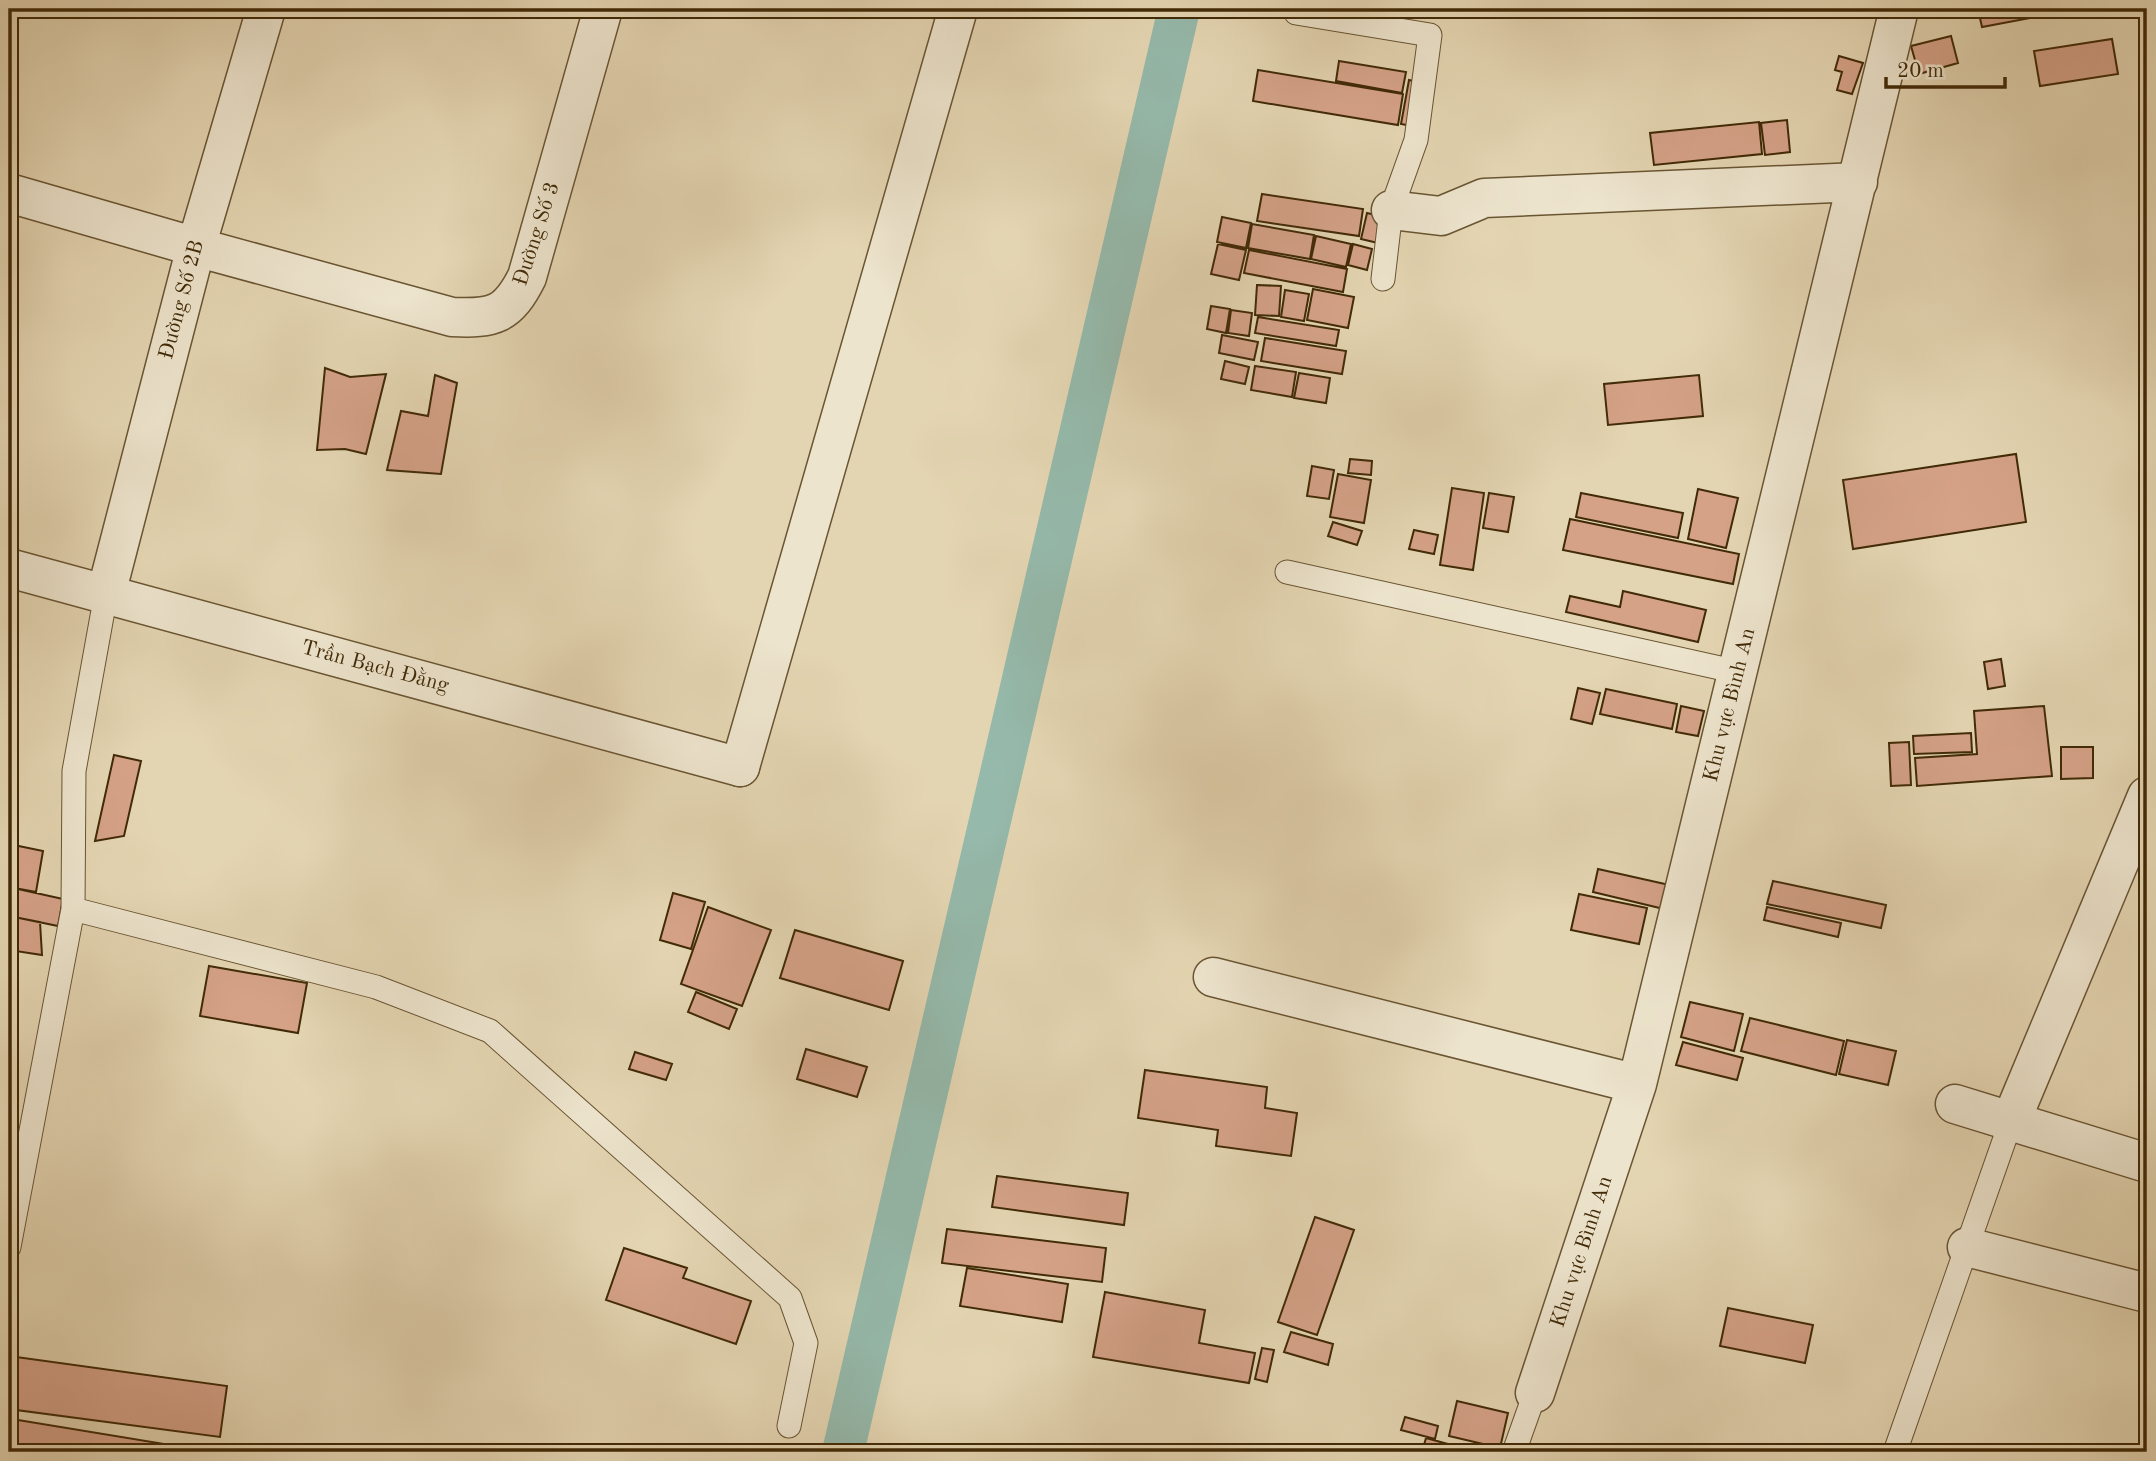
<svg xmlns="http://www.w3.org/2000/svg" width="2156" height="1461" viewBox="0 0 2156 1461" font-family="'Old Standard TT',serif">
	<rect width="100%" height="100%" fill="#e4d5b2"/>
	<filter id="stains"><feTurbulence type="fractalNoise" baseFrequency=".00286" numOctaves="4"/><feColorMatrix values="0 0 0 0 .2 0 0 0 0 .09 0 0 0 0 .02 0 0 0 .5 -.17"/></filter>
	<radialGradient id="worn" r=".72"><stop offset=".6" stop-color="#630" stop-opacity="0"/><stop offset="1" stop-color="#630" stop-opacity=".3"/></radialGradient>
	<g fill="none" stroke-linecap="round" stroke-linejoin="round">
		<!-- canal -->
		<path stroke="#95b9ab" stroke-width="42" d="M843 1452 1179 9"/>
	</g>
	<!-- building -->
	<path fill="#d5a288" stroke="#412a07" stroke-width="2" d="M1978 9H2079L1982 27Z
		M1951 36 1958 63 1919 74 1911 46Z
		M2112 39 2118 74 2040 86 2034 51Z
		M1839 56 1863 63 1852 94 1837 90 1842 72 1835 70Z
		M1339 61 1406 72 1402 93 1336 81Z
		M1258 70 1403 94 1398 125 1253 101Z
		M1409 80 1420 82 1412 126 1401 124Z
		M1787 120 1790 152 1765 155 1761 123Z
		M1759 122 1762 154 1654 165 1650 133Z
		M1262 194 1363 209 1359 236 1257 221Z
		M1367 213 1384 217 1378 243 1361 239Z
		M1222 217 1251 223 1246 248 1217 242Z
		M1252 224 1314 235 1310 259 1248 248Z
		M1316 236 1351 244 1346 267 1311 259Z
		M1218 244 1246 250 1239 280 1211 274Z
		M1353 244 1372 249 1367 270 1348 265Z
		M1249 250 1347 269 1343 292 1244 273Z
		M1257 285 1281 286 1279 316 1255 315Z
		M1313 289 1354 297 1348 328 1307 320Z
		M1285 290 1309 294 1304 321 1281 317Z
		M1211 306 1230 309 1226 333 1207 329Z
		M1231 310 1252 313 1249 336 1228 333Z
		M1258 317 1339 330 1336 346 1255 333Z
		M1222 335 1258 342 1254 360 1219 353Z
		M1265 338 1346 351 1342 374 1261 361Z
		M1225 361 1249 367 1245 384 1221 379Z
		M1255 366 1296 372 1292 397 1251 390Z
		M325 368 350 377 386 374 366 454 345 449 317 450Z
		M1299 373 1330 378 1326 403 1294 398Z
		M435 375 457 383 441 474 387 470 401 411 428 416Z
		M1699 375 1703 416 1608 425 1604 384Z
		M2016 454 2026 522 1853 549 1843 480Z
		M1350 459 1372 461 1371 475 1348 473Z
		M1312 466 1334 470 1329 499 1307 496Z
		M1338 474 1371 480 1364 523 1330 517Z
		M1452 488 1484 493 1473 570 1440 565Z
		M1698 489 1738 498 1726 548 1688 539Z
		M1489 493 1514 497 1508 532 1483 528Z
		M1581 493 1683 513 1678 538 1576 517Z
		M1570 519 1739 554 1733 584 1563 550Z
		M1333 522 1362 531 1357 545 1328 536Z
		M1414 530 1438 535 1434 554 1409 549Z
		M1623 591 1706 610 1698 642 1566 612 1570 596 1620 607Z
		M2001 659 2005 686 1988 689 1984 662Z
		M1578 688 1600 693 1592 724 1571 719Z
		M1606 689 1677 704 1672 729 1600 714Z
		M1681 706 1704 711 1698 736 1676 732Z
		M2044 706 2052 776 1917 786 1915 758 1977 754 1974 711Z
		M1971 733 1972 752 1914 754 1913 736Z
		M1909 742 1911 785 1891 786 1889 743Z
		M2061 747H2093V778L2061 779Z
		M114 755 141 761 124 836 95 841Z
		M9 844 43 851 36 892 9 887Z
		M1598 869 1674 886 1668 910 1593 892Z
		M1773 881 1886 905 1881 928 1767 904Z
		M9 887 63 899 58 926 9 916Z
		M673 893 705 902 691 949 660 940Z
		M1579 894 1647 908 1639 944 1571 930Z
		M708 907 771 930 742 1006 681 984Z
		M1767 907 1841 923 1838 937 1764 920Z
		M9 916 40 922 42 955 9 950Z
		M795 930 903 961 889 1010 780 978Z
		M209 966 307 983 298 1033 200 1016Z
		M696 992 737 1009 729 1029 688 1012Z
		M1690 1002 1743 1014 1734 1051 1681 1037Z
		M1750 1018 1844 1041 1836 1075 1741 1051Z
		M1847 1040 1896 1051 1888 1085 1839 1074Z
		M1683 1042 1743 1058 1737 1080 1676 1065Z
		M806 1049 867 1067 857 1097 797 1079Z
		M635 1052 672 1064 666 1080 629 1069Z
		M1145 1070 1267 1087 1265 1108 1297 1113 1291 1156 1216 1146 1218 1130 1138 1118Z
		M997 1176 1128 1193 1124 1225 992 1207Z
		M1315 1217 1354 1230 1317 1335 1278 1322Z
		M947 1229 1106 1248 1102 1282 942 1263Z
		M624 1248 687 1268 683 1278 751 1301 736 1344 606 1300Z
		M967 1268 1068 1284 1062 1322 960 1306Z
		M1105 1292 1205 1310 1199 1343 1255 1353 1249 1383 1093 1357Z
		M1728 1308 1813 1325 1805 1363 1720 1346Z
		M1291 1332 1333 1344 1328 1365 1284 1352Z
		M1262 1348 1274 1350 1267 1382 1255 1379Z
		M9 1356 227 1386 220 1437 9 1409Z
		M1457 1401 1508 1413 1500 1448 1449 1436Z
		M1405 1417 1438 1426 1435 1439 1401 1430Z
		M18 1420 207 1451V1452H12Z
		M1426 1438 1477 1452H1422Z"/>
	<g fill="none" stroke-linecap="round" stroke-linejoin="round">
		<!-- service casing -->
		<g stroke="#6a5532" stroke-width="25">
			<path id="service" d="M1296 13 1430 35 1416 140 1391 210 1383 279
				M1287 572 1738 672
				M73 909 376 987 490 1031 790 1298 806 1343 789 1426
				M9 1247 73 909 74 771 106 594
				M1514 1452 1535 1393
				M1895 1452 2011 1121"/>
		</g>
		<!-- minor casing -->
		<g stroke="#6a5532" stroke-width="41">
			<path id="minor" d="M9 193 196 247 452 317C494 319 508 315 527 277L603 9
				M1391 210 1441 216 1484 198 1858 182
				M106 594 196 247 266 9
				M740 767 958 9
				M1213 977 1637 1084
				M1955 1104 2147 1163
				M2011 1121 2147 796
				M1967 1247 2147 1293
				M1535 1393 1637 1084 1899 9"/>
		</g>
		<!-- tertiary casing -->
		<g stroke="#6a5532" stroke-width="41">
			<path id="tertiary" d="M9 568 740 767"/>
		</g>
		<!-- service -->
		<use href="#service" stroke="#ede4cd" stroke-width="23"/>
		<!-- minor -->
		<use href="#minor" stroke="#ede4cd" stroke-width="38"/>
		<!-- tertiary -->
		<use href="#tertiary" stroke="#ede4cd" stroke-width="38"/>
	</g>
	<g text-anchor="middle" dominant-baseline="central" stroke-width="7" stroke-linejoin="round" paint-order="stroke">
		<!-- street labels -->
		<g font-size="21" fill="#412a07" stroke="#ede4cd">
			<text transform="translate(537 234) rotate(-72)">Đường Số 3</text>
			<text transform="translate(182 300) rotate(-75)">Đường Số 2B</text>
			<text transform="translate(375 667) rotate(15)">Trần Bạch Đằng</text>
			<text transform="translate(1730 705) rotate(-76)">Khu vực Bình An</text>
			<text transform="translate(1582 1252) rotate(-72)">Khu vực Bình An</text>
		</g>
	</g>
	<!-- margin -->
	<rect width="2156" height="1461" fill="none" stroke="#e4d5b2" stroke-width="35"/>
	<rect x="10" y="10" width="2135" height="1440" fill="none" stroke="#412a07" stroke-width="3.5"/>
	<rect x="18" y="18" width="2121" height="1426" fill="none" stroke="#412a07" stroke-width="2"/>
	<!-- scale -->
	<path d="M1886 77v10h119v-10" fill="none" stroke="#412a07" stroke-width="3.5"/>
	<text x="1897" y="77" font-size="21" fill="#412a07" stroke="#ede4cd" stroke-width="5" paint-order="stroke">20 m</text>
	<rect width="100%" height="100%" filter="url(#stains)"/>
	<rect width="100%" height="100%" fill="url(#worn)"/>
</svg>
